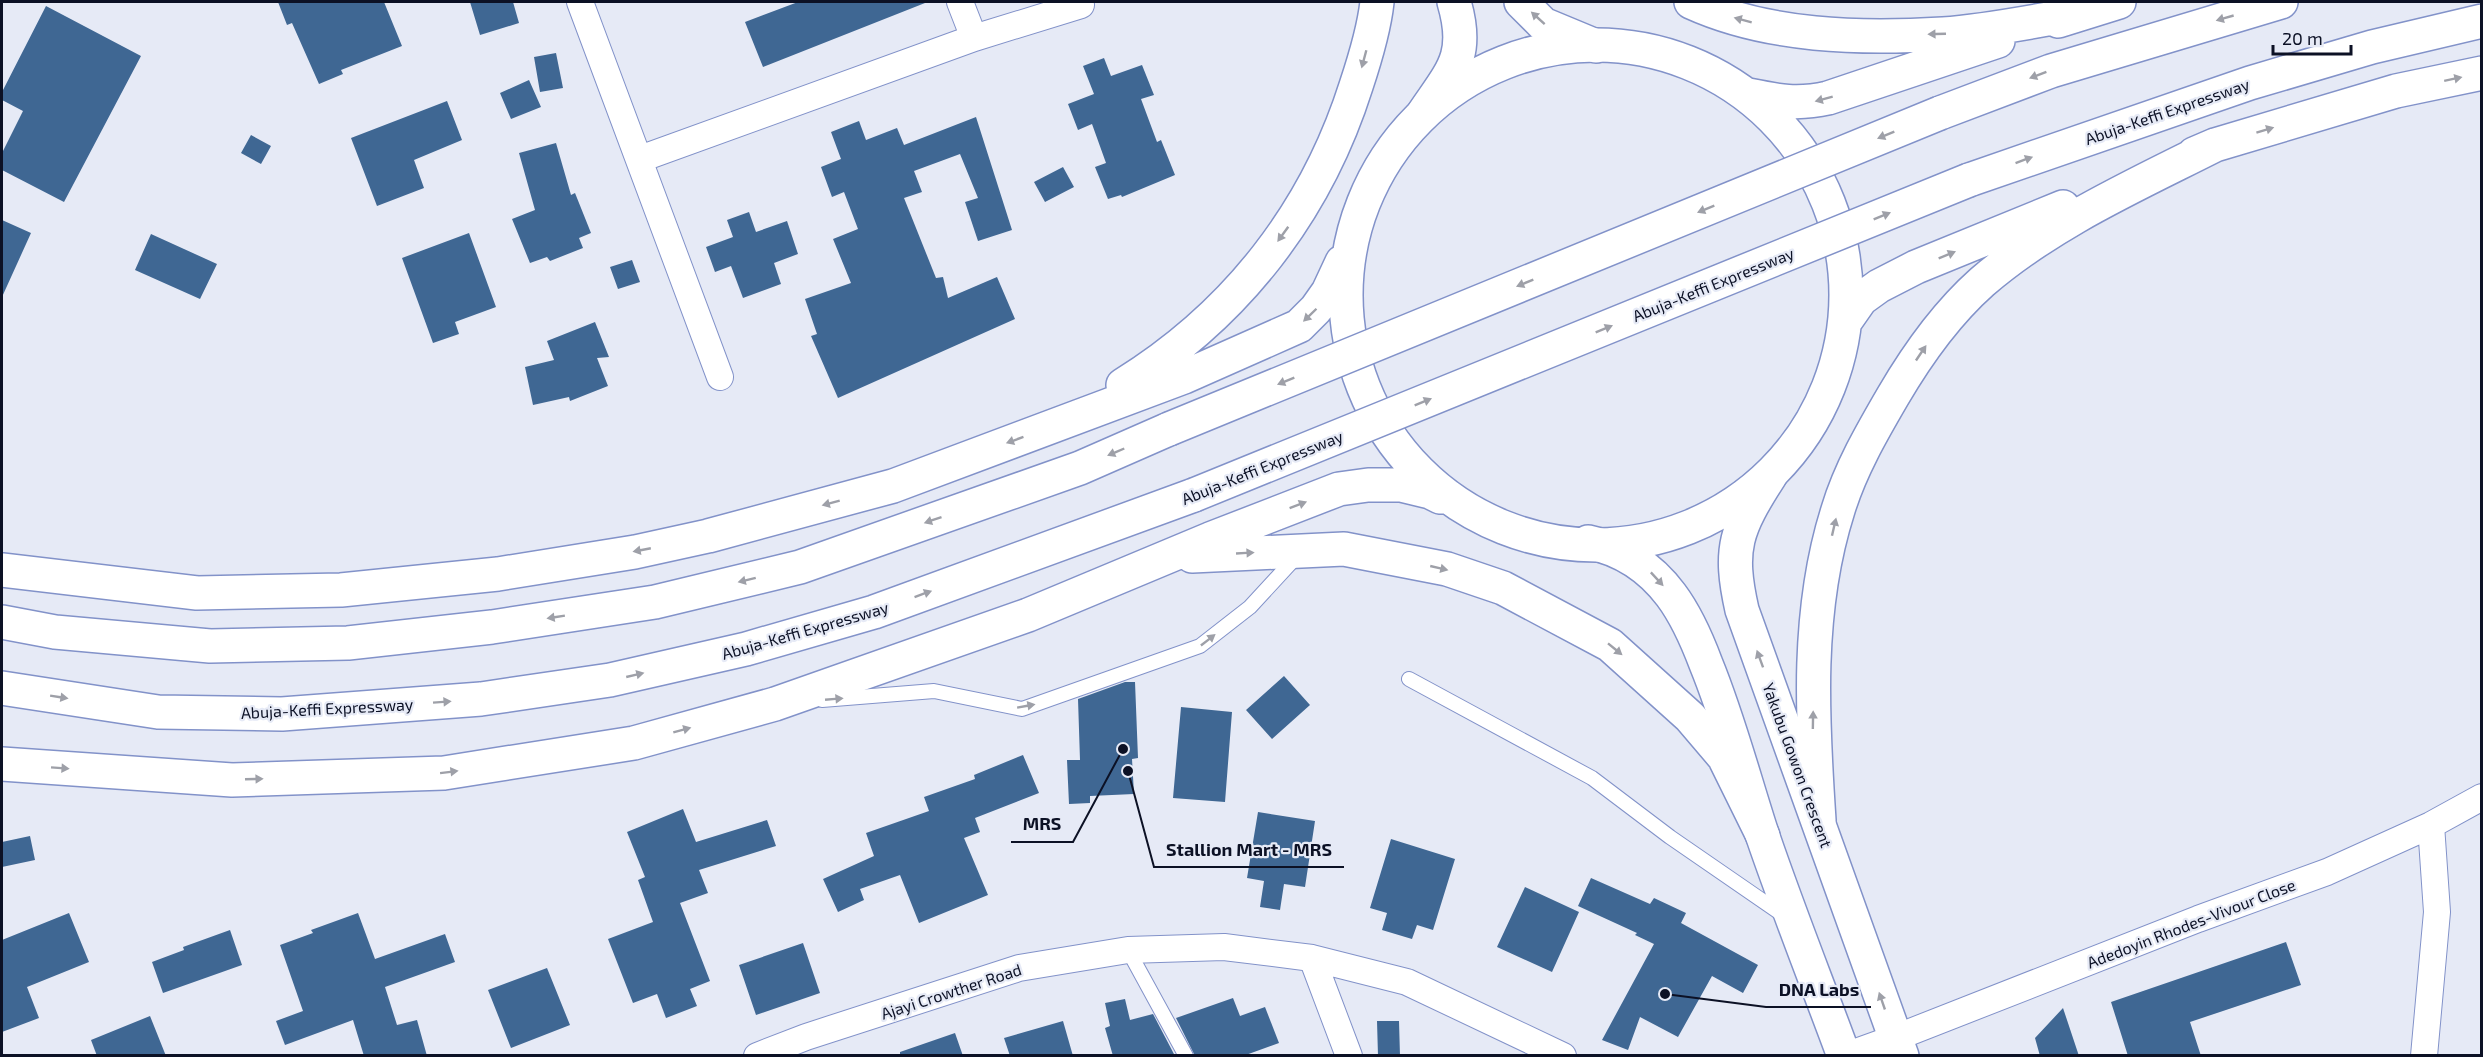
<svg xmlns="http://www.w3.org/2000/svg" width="2483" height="1057" viewBox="0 0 2483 1057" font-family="'Exo 2',sans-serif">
	<rect width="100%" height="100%" fill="#e6eaf6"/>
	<!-- building -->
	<path fill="#3f6793" d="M278 2H384L402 46 341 70 343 74 319 84 292 23 287 25Z
		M470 2H513L519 23 480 35Z
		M798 2H925V3L763 67 745 22Z
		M46 6 141 56 64 202 2 170V153L23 111 2 100V92Z
		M556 53 563 88 540 92 534 57Z
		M1104 58 1111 76 1142 65 1154 95 1141 99 1157 142 1161 140 1175 175 1122 197 1121 195 1108 199 1095 167 1106 163 1092 124 1078 130 1068 104 1094 94 1083 66Z
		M529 80 541 107 511 119 500 93Z
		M447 101 462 140 414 160 424 188 377 206 351 138Z
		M976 117 1012 230 978 241 965 202 978 198 960 154 914 171 922 192 904 198 936 278 943 277 948 298 997 277 1015 319 838 398 811 336 817 334 805 299 851 283 833 239 858 229 844 192 832 197 821 167 841 159 831 132 859 121 866 140 897 128 904 145Z
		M251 135 271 146 261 164 241 153Z
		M556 143 571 195 575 193 591 233 579 238 583 248 550 261 547 257 530 263 512 219 535 210 519 153Z
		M1063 167 1074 187 1045 202 1034 182Z
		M749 212 756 232 787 221 798 254 774 263 781 284 743 298 731 266 715 272 706 247 733 237 727 220Z
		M2 220 31 233 2 297Z
		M469 233 496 307 455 322 459 334 433 343 402 258Z
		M151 234 217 264 200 299 135 270Z
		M632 260 640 282 618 289 610 267Z
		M595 322 609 357 597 358 608 386 570 401 569 397 533 405 525 367 554 360 547 341Z
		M1284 676 1310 705 1272 739 1246 710Z
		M1125 682H1135L1138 758 1132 759 1134 794 1090 796V803L1069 804 1067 760H1080L1078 699Z
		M1181 707 1232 712 1225 802 1173 798Z
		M1023 755 1039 793 975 818 980 832 964 838 988 895 919 923 900 875 860 889 864 900 838 912 823 879 874 856 866 833 929 811 924 797 975 779 974 775Z
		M683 809 696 842 767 820 776 846 699 870 708 893 680 903 710 981 690 989 697 1006 666 1018 657 994 633 1003 608 939 653 922 638 880 645 877 627 832Z
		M1258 812 1315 821 1305 887 1284 884 1280 910 1260 907 1264 881 1247 878Z
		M30 836 35 860 2 867V842Z
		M1391 839 1455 859 1433 930 1417 925 1412 939 1382 930 1387 913 1370 908Z
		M1591 878 1650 904 1654 898 1686 913 1681 923 1758 965 1743 993 1712 976 1678 1037 1640 1017 1628 1050 1602 1040 1654 944 1635 935 1637 933 1578 906Z
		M1525 887 1579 912 1552 972 1497 947Z
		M69 913 89 962 27 987 39 1018 2 1032V940Z
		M358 913 375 959 445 934 455 962 385 987 397 1025 417 1020 427 1056H364L353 1020 285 1045 276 1021 303 1011 280 945 313 933 311 930Z
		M230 930 242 965 163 993 152 962 184 950 183 947Z
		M2286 942 2301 985 2190 1022 2201 1056H2128L2111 1002Z
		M803 943 820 993 756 1015 739 965Z
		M547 968 570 1025 511 1048 488 990Z
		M1233 998 1240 1016 1265 1007 1279 1043 1243 1056H1195L1176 1018Z
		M1125 999 1130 1020 1153 1014 1175 1056H1113L1105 1028 1110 1026 1105 1003Z
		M2063 1008 2079 1056H2040L2035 1038Z
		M150 1016 166 1056H97L91 1040Z
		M1063 1021 1073 1056H1010L1004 1038Z
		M1377 1021H1399L1400 1056H1378Z
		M955 1033 963 1056H900V1052Z"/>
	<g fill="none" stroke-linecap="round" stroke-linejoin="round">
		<!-- service casing -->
		<g stroke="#8292c9" stroke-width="16">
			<path id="service" d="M1409 679 1592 778 1670 837 1786 917
				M822 700 934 691 1022 709 1200 646 1250 607 1297 556
				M1128 950 1186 1056"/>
		</g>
		<!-- minor casing -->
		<g stroke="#8292c9" stroke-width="28">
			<path id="minor" d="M580 2 720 377
				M960 2 974 38
				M640 159 974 38 1081 5
				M1312 958 1349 1056
				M757 1056 806 1037 1019 968 1128 950 1224 947 1312 958 1407 982 1563 1056
				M1845 1056 1895 1038 2198 919 2327 872 2431 825 2482 797
				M2424 1056 2437 912 2431 825"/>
		</g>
		<!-- secondary casing -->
		<g stroke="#8292c9" stroke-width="36">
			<path id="secondary" d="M1521 2 1543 24 1596 46
				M1423 114C1452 71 1470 56 1454 2
				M1770 476C1736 529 1728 548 1742 610L1902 1056
				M1588 542C1622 549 1650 567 1671 595 1686 615 1697 640 1706 664 1729 720 1744 779 1763 837 1788 910 1817 983 1844 1056"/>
		</g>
		<!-- trunk casing -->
		<g stroke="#8292c9" stroke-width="36">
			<path id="trunk" d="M1691 2C1768 37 1860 39 1943 34 1988 31 2033 21 2078 14
				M2058 21 2119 2
				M1346 295a250 250 0 1 1 500 0a250 250 0 1 1-500 0Z
				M1748 95C1778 101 1797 105 1828 98L1998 41
				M2194 154 2215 145 2396 91 2482 73
				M1847 319 1861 299 1879 286 1916 267 2063 207
				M1123 385C1236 315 1316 212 1356 86 1365 59 1374 30 1377 2
				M1192 556 1344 549 1447 569 1503 588 1610 645 1690 717 1724 757 1763 836
				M2 570 197 593 341 590 498 574 635 552 708 536 893 486 1184 377 1299 326 1316 309 1328 292 1342 262
				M2 764 232 780 444 773 634 743 775 704 1028 615 1210 539 1339 489 1368 485H1401L1430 492 1440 497
				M1819 820C1812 717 1806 610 1838 510 1850 470 1872 432 1893 396 1917 355 1946 314 1982 282 2052 222 2134 186 2215 145"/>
		</g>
		<!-- motorway casing -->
		<g stroke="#8292c9" stroke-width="36">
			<path id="motorway" d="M1940 113 2051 71 2281 2
				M1969 180 2250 83 2372 47 2482 21
				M2 622 55 632 210 646 348 643 492 627 655 602 800 567 1080 468 1169 429
				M2 688 158 712 282 714 481 699 610 680 746 649 874 612 1194 495"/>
		</g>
		<!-- service -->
		<use href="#service" stroke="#fff" stroke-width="14"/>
		<!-- minor -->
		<use href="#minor" stroke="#fff" stroke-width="26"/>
		<!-- secondary -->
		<use href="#secondary" stroke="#fff" stroke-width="33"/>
		<!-- trunk -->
		<use href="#trunk" stroke="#fff" stroke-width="33"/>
		<!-- motorway -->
		<use href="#motorway" stroke="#fff" stroke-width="33"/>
		<!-- motorway-bridge casing -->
		<g stroke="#8292c9" stroke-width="36" stroke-linecap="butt">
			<path id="motorway-bridge" d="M1169 429 1940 113
				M1194 495 1969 180"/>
		</g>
		<!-- motorway-bridge -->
		<use href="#motorway-bridge" stroke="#fff" stroke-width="33"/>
	</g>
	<!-- one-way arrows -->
	<defs><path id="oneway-solid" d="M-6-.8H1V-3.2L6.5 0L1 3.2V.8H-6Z" transform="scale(1.5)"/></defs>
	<g fill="#9ea0a8">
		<use href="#oneway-solid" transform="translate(1538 18) rotate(-138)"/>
		<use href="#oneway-solid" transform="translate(2225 18) rotate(164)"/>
		<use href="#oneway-solid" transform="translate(1743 20) rotate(-165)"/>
		<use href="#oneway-solid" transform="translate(1937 34) rotate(178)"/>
		<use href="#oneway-solid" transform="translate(1364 59) rotate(105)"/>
		<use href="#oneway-solid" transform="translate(2038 75) rotate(159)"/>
		<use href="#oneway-solid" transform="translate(2453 79) rotate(-12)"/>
		<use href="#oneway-solid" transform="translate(1824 99) rotate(165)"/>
		<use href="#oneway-solid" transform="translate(2265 130) rotate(-17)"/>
		<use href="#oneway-solid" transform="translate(1886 135) rotate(158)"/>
		<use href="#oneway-solid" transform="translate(2024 160) rotate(-20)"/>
		<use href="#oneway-solid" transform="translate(1706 209) rotate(158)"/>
		<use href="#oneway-solid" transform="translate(1882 216) rotate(-22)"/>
		<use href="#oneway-solid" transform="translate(1283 234) rotate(126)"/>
		<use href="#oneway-solid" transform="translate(1947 255) rotate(-22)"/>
		<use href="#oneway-solid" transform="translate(1525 283) rotate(158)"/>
		<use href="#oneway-solid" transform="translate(1310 315) rotate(136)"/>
		<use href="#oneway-solid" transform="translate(1604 329) rotate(-22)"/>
		<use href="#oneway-solid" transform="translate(1921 353) rotate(-56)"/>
		<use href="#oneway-solid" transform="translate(1286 381) rotate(158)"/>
		<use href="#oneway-solid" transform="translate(1423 402) rotate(-22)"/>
		<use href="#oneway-solid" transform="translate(1015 440) rotate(160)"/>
		<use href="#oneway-solid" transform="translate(1116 452) rotate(157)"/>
		<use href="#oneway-solid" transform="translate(831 503) rotate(165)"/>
		<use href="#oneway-solid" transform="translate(1298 505) rotate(-21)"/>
		<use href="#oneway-solid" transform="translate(933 520) rotate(161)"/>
		<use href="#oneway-solid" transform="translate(1834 527) rotate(-77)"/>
		<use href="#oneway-solid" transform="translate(642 550) rotate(169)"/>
		<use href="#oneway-solid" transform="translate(1245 553) rotate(-3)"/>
		<use href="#oneway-solid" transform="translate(1439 568) rotate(13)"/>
		<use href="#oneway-solid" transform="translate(1657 579) rotate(47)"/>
		<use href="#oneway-solid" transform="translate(747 580) rotate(166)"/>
		<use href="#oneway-solid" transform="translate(923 594) rotate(-20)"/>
		<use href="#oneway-solid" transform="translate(556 617) rotate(171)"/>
		<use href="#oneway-solid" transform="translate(1208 640) rotate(-38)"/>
		<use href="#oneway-solid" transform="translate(1615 649) rotate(39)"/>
		<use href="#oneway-solid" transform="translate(1760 659) rotate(-110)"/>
		<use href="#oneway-solid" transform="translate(635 675) rotate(-13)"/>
		<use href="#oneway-solid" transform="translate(59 697) rotate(9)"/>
		<use href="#oneway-solid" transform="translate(834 699) rotate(-5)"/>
		<use href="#oneway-solid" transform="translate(442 702) rotate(-4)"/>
		<use href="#oneway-solid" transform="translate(1026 706) rotate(-10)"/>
		<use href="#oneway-solid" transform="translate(1813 720) rotate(-89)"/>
		<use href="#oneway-solid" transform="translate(682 730) rotate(-15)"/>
		<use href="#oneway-solid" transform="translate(60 768) rotate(4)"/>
		<use href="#oneway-solid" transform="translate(449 772) rotate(-7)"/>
		<use href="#oneway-solid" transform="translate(254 779) rotate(-2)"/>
		<use href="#oneway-solid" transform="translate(1882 1001) rotate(-109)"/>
	</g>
	<g text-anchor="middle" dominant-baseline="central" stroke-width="4.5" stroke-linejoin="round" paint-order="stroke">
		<!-- street labels -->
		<g font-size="16" fill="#0c1125" stroke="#e6eaf6">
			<text transform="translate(2167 111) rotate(-19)">Abuja-Keffi Expressway</text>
			<text transform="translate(1713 284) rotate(-22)">Abuja-Keffi Expressway</text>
			<text transform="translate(1262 467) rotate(-22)">Abuja-Keffi Expressway</text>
			<text transform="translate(805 630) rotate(-16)">Abuja-Keffi Expressway</text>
			<text transform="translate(327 708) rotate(-3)">Abuja-Keffi Expressway</text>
			<text transform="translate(1798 765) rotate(70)">Yakubu Gowon Crescent</text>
			<text transform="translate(2191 923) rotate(-21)">Adedoyin Rhodes-Vivour Close</text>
			<text transform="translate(951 991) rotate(-18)">Ajayi Crowther Road</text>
		</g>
	</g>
	<!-- callouts -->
	<path fill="none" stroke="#0c1125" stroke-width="2" d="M1123 749L1073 842H1011M1128 771L1154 867H1344M1665 994L1766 1007H1871"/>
	<g fill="#0c1125" stroke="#e6eaf6" stroke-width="2">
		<circle cx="1123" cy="749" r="6"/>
		<circle cx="1128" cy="771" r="6"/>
		<circle cx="1665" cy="994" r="6"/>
	</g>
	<g font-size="18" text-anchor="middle" font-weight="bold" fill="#0c1125" stroke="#e6eaf6" stroke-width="4.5" stroke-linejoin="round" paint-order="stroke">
		<text x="1042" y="830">MRS</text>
		<text x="1249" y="856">Stallion Mart - MRS</text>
		<text x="1819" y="996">DNA Labs</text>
	</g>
	<!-- border -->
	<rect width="2483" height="1057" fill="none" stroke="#0c1125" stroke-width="6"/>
	<!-- scale -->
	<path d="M2273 45v9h78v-9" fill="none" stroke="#0c1125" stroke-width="3"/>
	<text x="2282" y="45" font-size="18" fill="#0c1125" stroke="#e6eaf6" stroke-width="4.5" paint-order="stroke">20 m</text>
</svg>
